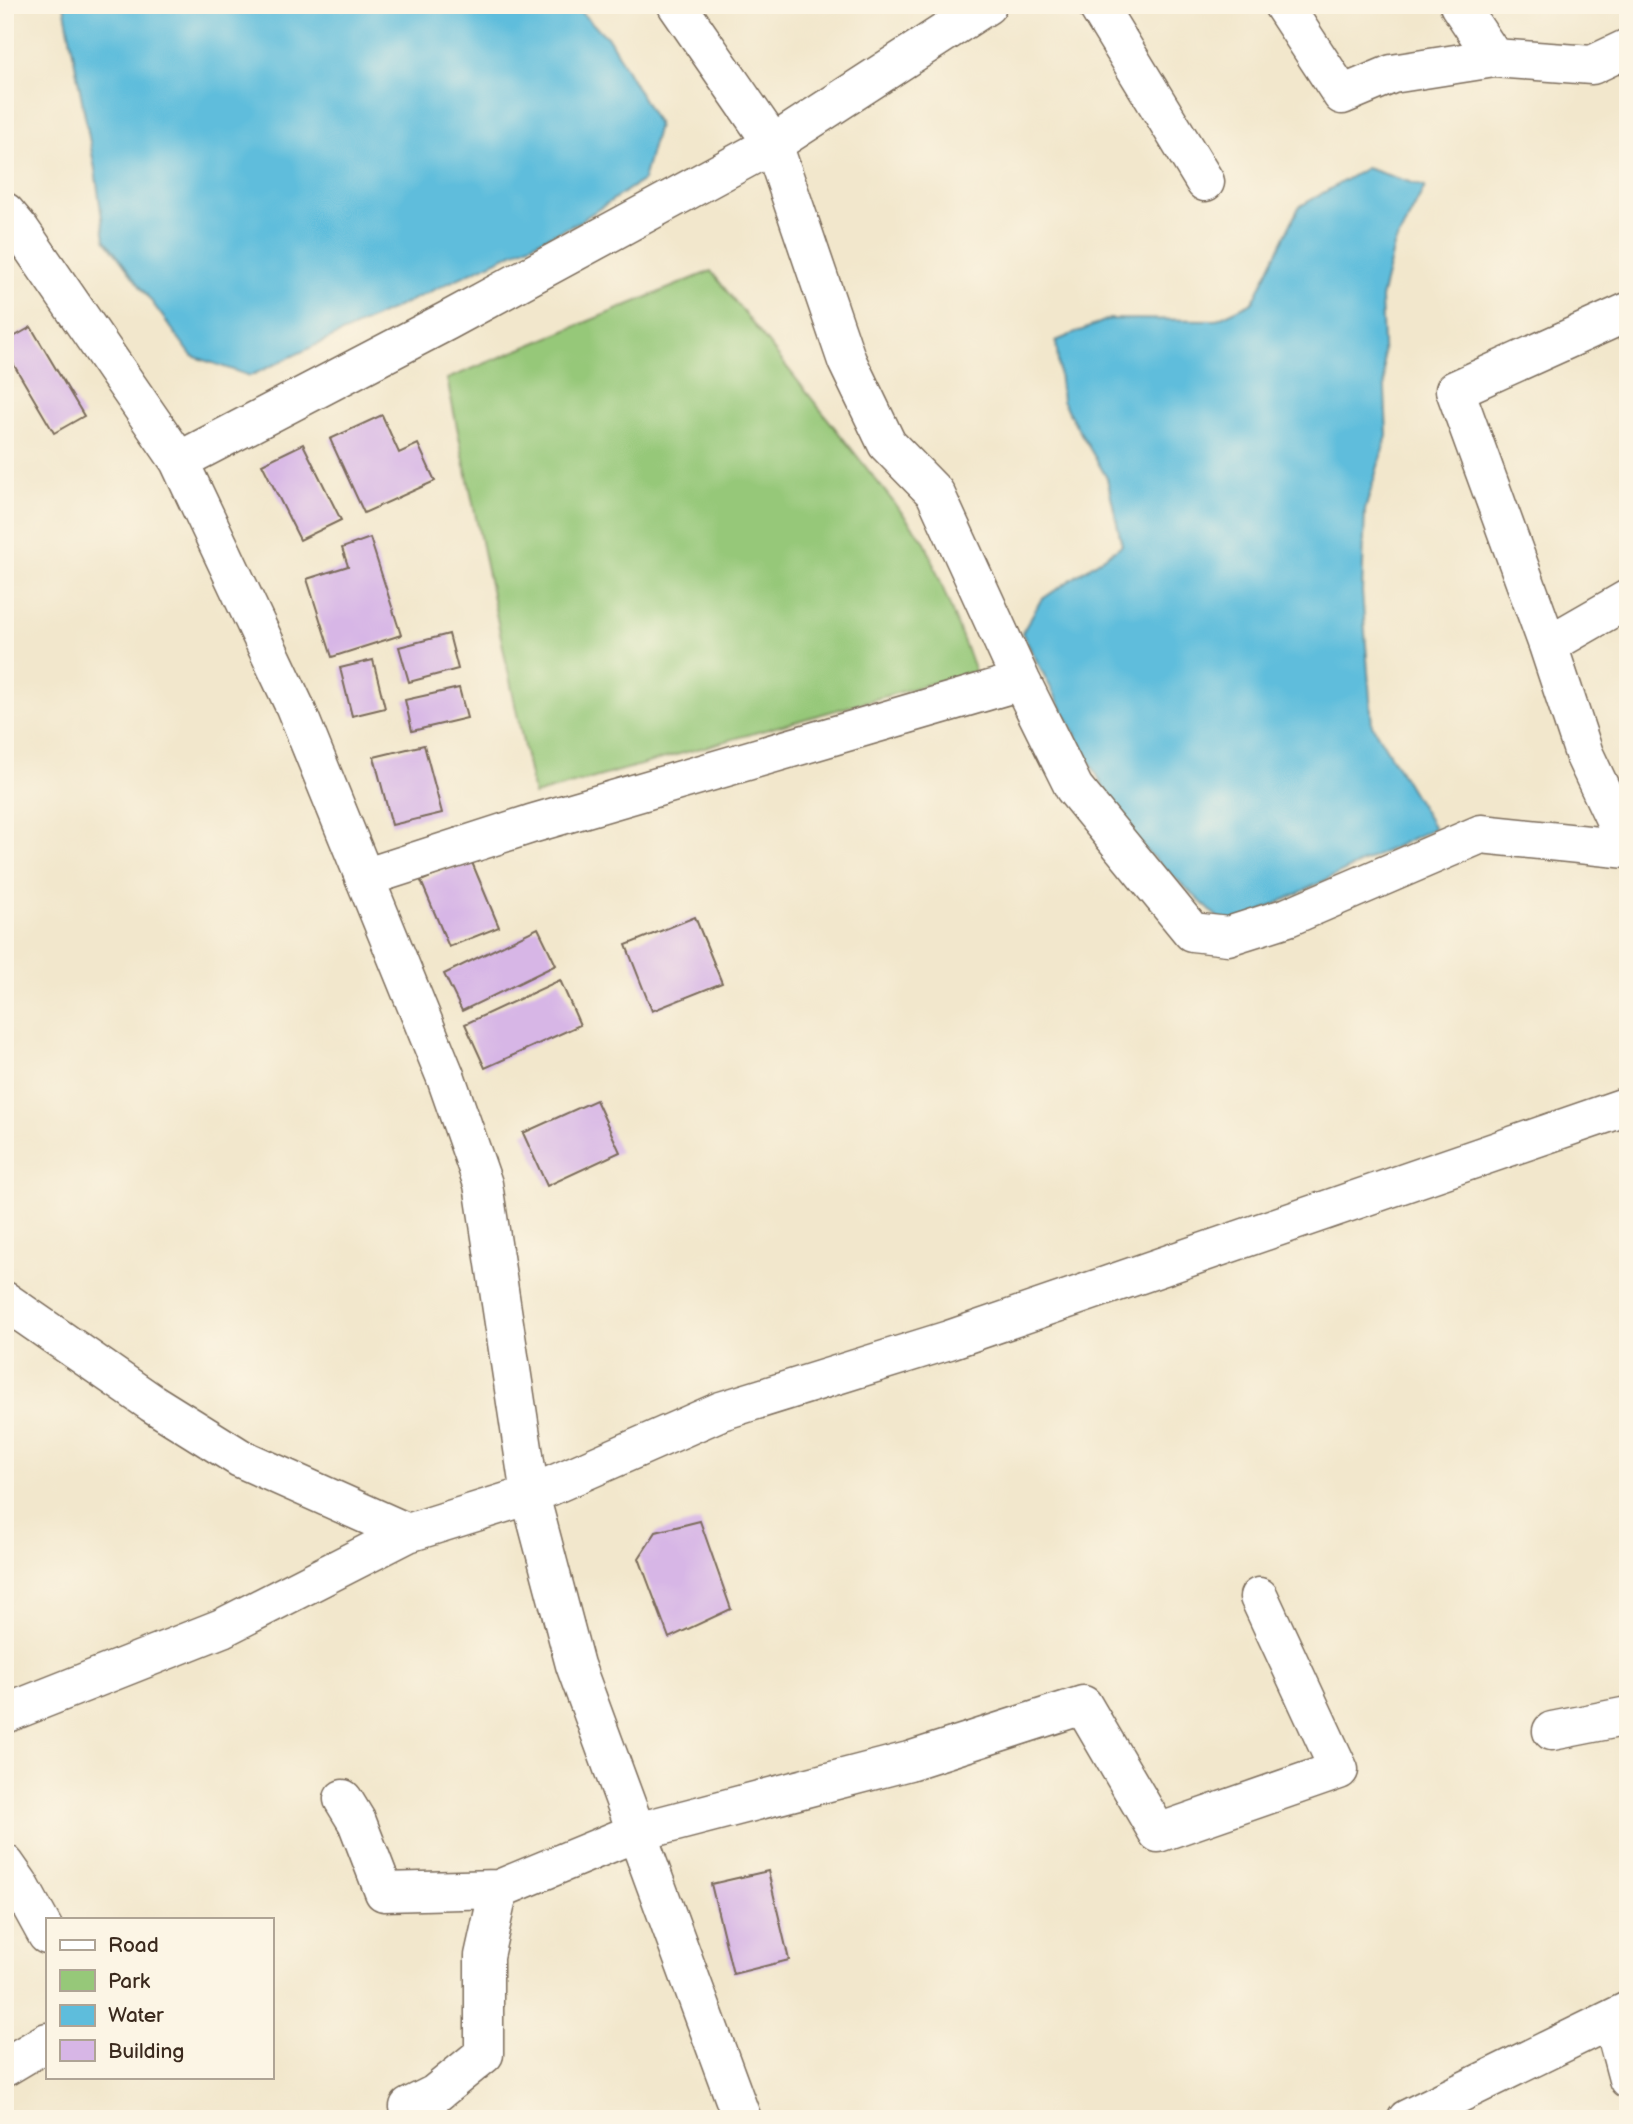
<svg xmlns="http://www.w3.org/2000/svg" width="1633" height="2124" viewBox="0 0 1633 2124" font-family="'Balsamiq Sans',sans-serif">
	<rect width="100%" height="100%" fill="#fcf5e5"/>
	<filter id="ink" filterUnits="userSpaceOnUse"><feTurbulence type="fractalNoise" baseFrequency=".0143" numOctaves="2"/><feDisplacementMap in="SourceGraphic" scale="14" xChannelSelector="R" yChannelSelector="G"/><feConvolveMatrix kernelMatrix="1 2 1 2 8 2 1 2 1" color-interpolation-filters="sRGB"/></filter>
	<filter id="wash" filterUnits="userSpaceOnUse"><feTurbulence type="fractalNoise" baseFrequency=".00686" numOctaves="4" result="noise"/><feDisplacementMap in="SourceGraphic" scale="28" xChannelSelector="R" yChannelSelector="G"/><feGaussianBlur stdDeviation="1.57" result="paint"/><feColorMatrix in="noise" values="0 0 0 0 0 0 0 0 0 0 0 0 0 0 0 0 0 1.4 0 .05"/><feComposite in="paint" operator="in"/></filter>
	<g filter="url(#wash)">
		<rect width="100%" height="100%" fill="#f2e7cc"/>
		<!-- green -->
		<path fill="#96c879" stroke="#68794c" stroke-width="2" d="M711 271 925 542 975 671 534 795 447 379Z"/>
		<!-- water -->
		<path fill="#5ebddc" stroke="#4c747d" stroke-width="2" d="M64 5H573L609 39 658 125 643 180 577 223 250 376 192 356 105 239 95 169Z
			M1366 168 1425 187 1394 246 1381 298 1387 436 1365 510 1362 592 1372 725 1434 828 1228 927 1128 834 1022 633 1041 600 1122 545 1107 478 1062 401 1056 341 1109 319 1215 320 1253 302 1299 207Z"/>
		<g id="blocks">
			<!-- building -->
			<path fill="#d7b6e6" d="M31 327 84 416 54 433 5 350V342Z
				M382 415 399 453 418 444 435 481 364 513 330 439Z
				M303 444 341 520 300 540 262 464Z
				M370 538 401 635 332 657 307 579 348 566 342 548Z
				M449 634 458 669 409 682 399 647Z
				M373 660 385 708 352 716 340 668Z
				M459 688 467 718 412 731 405 700Z
				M424 745 442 813 392 825 374 757Z
				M471 860 499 927 449 947 421 881Z
				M695 917 722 983 652 1011 626 945Z
				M538 928 556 965 462 1011 444 974Z
				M560 980 580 1025 485 1068 465 1024Z
				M596 1100 620 1152 547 1186 523 1133Z
				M700 1521 731 1609 669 1638 639 1558 656 1532Z
				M768 1871 789 1960 733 1974 711 1884Z"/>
		</g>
	</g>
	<g filter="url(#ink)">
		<use href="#blocks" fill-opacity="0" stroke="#7b6c5b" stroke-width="2"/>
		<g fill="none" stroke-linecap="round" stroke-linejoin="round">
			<!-- minor casing -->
			<g stroke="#7b6c5b" stroke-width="41">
				<path id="minor" d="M677 5 773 144 847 361 887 444 935 493 1021 681 1074 788 1192 932 1228 936 1288 917 1481 834 1628 849
					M1097 5 1205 182
					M1283 5 1342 95 1392 74 1494 58 1592 65 1628 48
					M1459 5 1494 58
					M5 212 21 231 179 461 295 707 446 1078 483 1184 530 1495 575 1665 742 2119
					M1628 312 1455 390 1548 645 1584 754 1628 847
					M179 461 447 321 773 144 987 5
					M1548 645 1628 599
					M364 878 531 824 1021 681
					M5 1301 152 1403 240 1458 408 1533
					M5 1714 222 1628 408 1533 530 1495 721 1411 949 1340 1628 1106
					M1552 1731 1628 1716
					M343 1799 357 1822 384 1892 499 1889
					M5 1864 19 1884 47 1935
					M1612 2019 1628 2079
					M5 2067 47 2042
					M409 2107 435 2094 484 2054V1956L499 1889 637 1832 909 1761 1083 1705 1158 1833 1339 1770 1259 1597
					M1407 2119 1628 2011"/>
			</g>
			<!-- minor -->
			<use href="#minor" stroke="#fff" stroke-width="38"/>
		</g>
	</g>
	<!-- margin -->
	<rect width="1633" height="2124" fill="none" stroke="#fcf5e5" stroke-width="28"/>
	<!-- legend -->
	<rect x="46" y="1918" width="228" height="161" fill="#fcf5e5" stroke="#afa495" stroke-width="2"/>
	<rect x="60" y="1940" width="35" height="10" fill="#ffffff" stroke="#afa495" stroke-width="2"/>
	<text x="108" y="1952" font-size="21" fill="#3b2a1e">Road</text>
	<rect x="60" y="1970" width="35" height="21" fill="#96c879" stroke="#afa495" stroke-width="2"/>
	<text x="108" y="1988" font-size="21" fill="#3b2a1e">Park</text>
	<rect x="60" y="2005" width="35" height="21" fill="#5ebddc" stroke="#afa495" stroke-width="2"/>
	<text x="108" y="2022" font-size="21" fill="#3b2a1e">Water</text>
	<rect x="60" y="2040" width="35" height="21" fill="#d7b6e6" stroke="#afa495" stroke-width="2"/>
	<text x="108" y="2058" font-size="21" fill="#3b2a1e">Building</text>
</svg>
